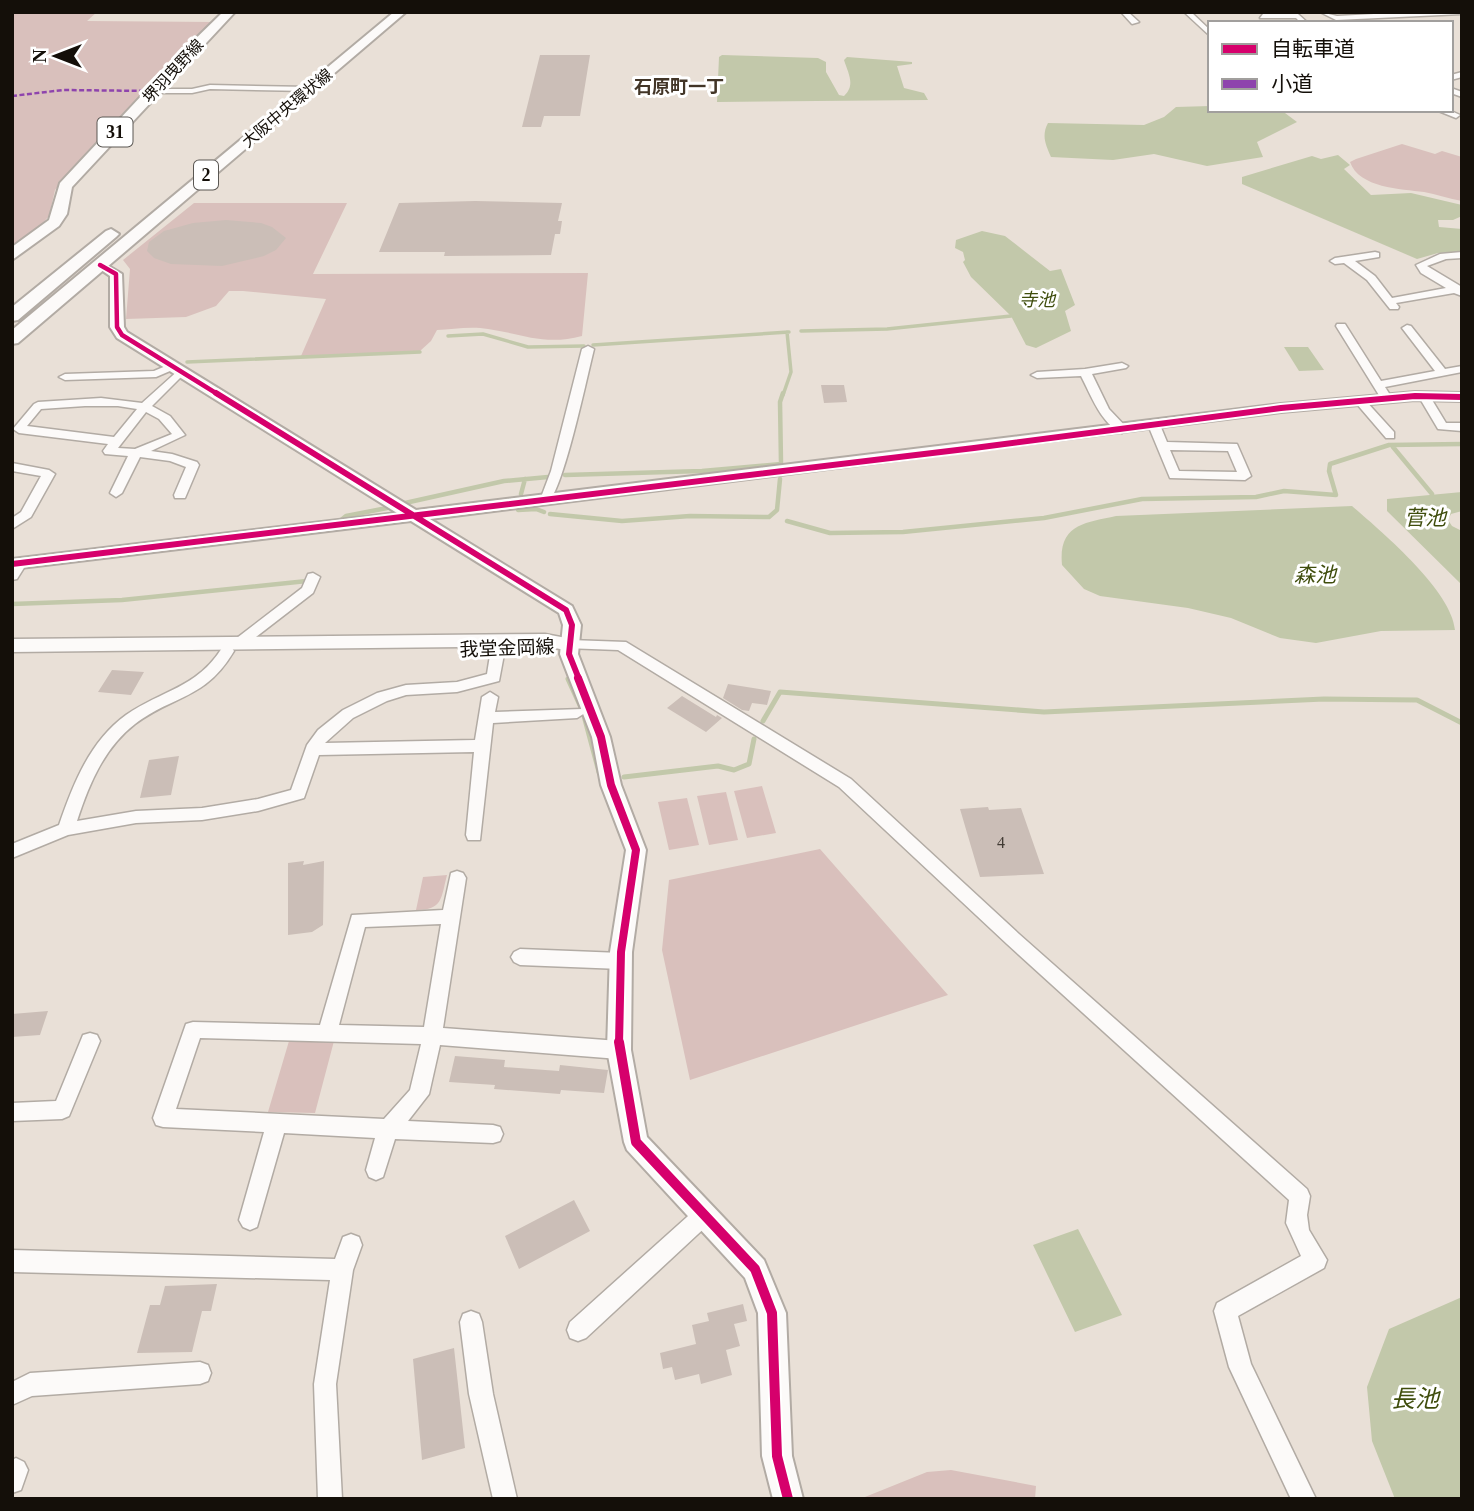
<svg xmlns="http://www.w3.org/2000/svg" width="1474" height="1511" viewBox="0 0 1474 1511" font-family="'Times New Roman','Noto Sans JP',serif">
	<rect width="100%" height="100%" fill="#e9e0d7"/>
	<!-- green -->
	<path fill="#d9c0bc" d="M12 12H97L87 21 215 22 111 127 55 190 49 216 36 231 12 249Z
		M1402 144 1435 154 1442 151 1462 157V201C1449 199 1436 194 1424 192 1401 189 1359 188 1350 162L1356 159Z
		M194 203H347L313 274 588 273 582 336C545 346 523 334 488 329 472 326 453 329 437 330L431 341 420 351 301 356 326 299 243 291H229L216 306 186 317 126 319 130 269 123 260Z
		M762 786 776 833 747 838 734 791Z
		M726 792 738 840 709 845 697 796Z
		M687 798 699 845 669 850 658 802Z
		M820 849 948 995 690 1080 662 950 669 880Z
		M447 875C441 898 443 910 416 910L423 877Z
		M289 1041H334L315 1113 268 1112Z
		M951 1470 1036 1486 1035 1499H860L927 1472Z"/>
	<!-- water -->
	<path fill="#c2c8aa" d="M722 55 818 58 826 62V72L839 95 844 96C856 85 848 73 844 60L847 57 912 62V64L897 66 904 88 924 93 928 100 717 102 719 57Z
		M1210 106V110H1281L1297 122 1257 142 1263 157 1207 166 1154 154 1113 160 1051 157C1046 145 1041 136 1048 123L1144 125 1164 117 1176 107Z
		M1338 155 1350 165 1344 169 1371 195 1411 193 1462 205V216L1453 220H1438L1439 227 1462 229V252L1438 253 1417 259 1242 184V177L1312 156 1321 159Z
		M982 231 1005 236 1050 271 1061 269 1075 305 1065 311 1071 331 1036 348 1026 345 1011 316 971 277 963 262 965 260 963 252 955 248 956 240Z
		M1284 347H1308L1324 370 1299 371Z
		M1462 492V511L1451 514 1448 520 1452 526 1462 531V585L1387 511V499Z
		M1352 506C1381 531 1452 591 1455 630L1381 631 1316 643 1280 638 1231 618 1188 608 1100 596 1084 589 1062 565C1058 524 1085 523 1116 516Z
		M1078 1229 1122 1315 1075 1332 1033 1245Z
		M1462 1297V1499H1395L1372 1441 1367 1387 1389 1329Z"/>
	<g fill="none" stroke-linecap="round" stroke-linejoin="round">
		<!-- stream-far2 -->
		<path stroke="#c2c8aa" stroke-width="3.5" d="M801 331 887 329 1011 316
			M448 336 483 334 528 347 584 346
			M593 345 789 332
			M187 362 420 352
			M783 395 791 372 787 332"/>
		<!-- stream-far1 -->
		<path stroke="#c2c8aa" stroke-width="4.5" d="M1393 447 1432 494
			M781 463 780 402 783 393
			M565 475 702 471 781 464
			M521 494 525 479
			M405 503 504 481 548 477
			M518 510 536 509 544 512
			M550 514 622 521 690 516 769 517 777 510 780 479
			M340 521 346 516 387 508
			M787 521 830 533 903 532 1044 518 1142 499 1256 497 1284 491 1336 495 1329 471 1330 464 1389 445 1462 444
			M12 604 122 600 307 581"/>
		<!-- stream -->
		<path stroke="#c2c8aa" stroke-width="5" d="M568 679 583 712 599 772
			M763 721 780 692 1044 712 1324 699 1417 700 1462 723
			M624 777 718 766 734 770 749 764 754 739"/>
	</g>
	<!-- building -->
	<path fill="#cbbeb7" d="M540 55H590L580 116H544L541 127H522Z
		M475 201 562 203 558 221H562L560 234H555L551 255 444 256 445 252H379L399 203Z
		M226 220 261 223 272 227 286 238 276 250 264 256 222 266 171 264 154 258 147 251 149 242 164 231 193 223Z
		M821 385H844L847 402 824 403Z
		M112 670 144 672 131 695 98 692Z
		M728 684 771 691 767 705 752 703 749 711 742 710 723 698Z
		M682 696 716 717 717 715 722 718 706 732 667 708Z
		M179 756 171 795 140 798 149 760Z
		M988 807 989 810 1021 808 1044 874 980 877 960 809Z
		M304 861 303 865 324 861 323 925 312 932 288 935V863Z
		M48 1011 40 1035 12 1037V1014Z
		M455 1056 505 1060 504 1067 559 1071 560 1065 608 1070 604 1093 561 1090 560 1094 494 1089 495 1085 449 1082Z
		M574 1200 590 1231 519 1269 505 1236Z
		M217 1284 211 1311H202L192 1352 137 1353 150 1305H160L165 1286Z
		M743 1304 747 1321 734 1324 740 1346 726 1350 732 1375 701 1384 699 1374 675 1380 672 1367 663 1369 660 1353 696 1344 692 1325 709 1321 707 1313Z
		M454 1348 465 1448 422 1460 413 1359Z"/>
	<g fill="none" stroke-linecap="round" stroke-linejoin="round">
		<!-- minor casing -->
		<g stroke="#b2aba4" stroke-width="3">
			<path id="minor" d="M1121 12H1128L1139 22 1132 24Z
				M1184 12H1191L1210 30V36Z
				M1320 12 1337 16 1411 12 1462 14 1336 20Z
				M1263 14H1298L1308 23H1301L1296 18H1260Z
				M1462 72V77L1451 80V75Z
				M210 85 309 87 313 89 309 91 210 89 192 93H154L150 91 154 89H192Z
				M1451 88 1462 92V97L1451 93Z
				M1436 110H1449L1460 115 1456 118Z
				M1375 252 1379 253V257L1355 261 1375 276 1392 298 1446 288 1421 273 1416 265 1440 254 1462 252V258L1446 259 1427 266 1462 287V296L1454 293 1396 303 1399 307 1398 309H1390L1367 280 1344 263 1335 264 1330 261 1335 258Z
				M1337 324H1345L1381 381 1435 371 1402 328 1407 325 1411 326 1445 369 1462 366V372L1385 387 1392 398 1390 400H1382L1336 326Z
				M588 346 594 349C588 372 562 498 546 504L541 503 540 500 551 471 582 349Z
				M173 363 177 364V368L156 377 65 380 59 377 65 374 154 371Z
				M1122 363 1128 366 1126 368 1092 374 1109 409 1128 429 1122 433C1101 424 1091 395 1081 376L1037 378 1031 375 1037 372 1085 369Z
				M181 368 185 369V373L152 406 170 416 185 435 151 451 172 454 197 462 199 465 185 498H175L174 495 186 467 170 461 140 457 122 493 116 497 110 493 128 456 105 454 103 451 108 444 19 433 13 429 34 404 38 402 101 398 142 403ZM85 406H118L137 409 114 437 27 426 41 409ZM146 412 159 419 172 434 135 449 118 448Z
				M1425 394 1429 395 1446 423H1462V431L1438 429 1419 397Z
				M1360 398 1364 399 1394 432V438H1386L1356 403V399Z
				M1154 421 1160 425 1167 442 1237 444 1251 476 1245 480 1170 478 1148 425ZM1170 450 1228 451 1237 472 1179 471Z
				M12 463 49 470 55 474 31 517 12 529V518L21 512 41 476 12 471Z
				M20 559 27 563 17 579 12 580V565Z
				M313 573 320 577 313 593 243 647H233L231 644 233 641 302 588 308 574Z
				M570 640 626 642 851 779 1019 934 1307 1189 1310 1196 1307 1215 1309 1230 1327 1260 1324 1268 1238 1316 1251 1364 1316 1499H1291L1229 1367 1214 1311 1217 1303 1301 1256 1286 1223 1289 1200 1007 944 839 787 618 650 565 648 563 645 565 642Z
				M498 644 505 649 499 681 457 692 406 695 387 701 353 718 325 743 475 740 482 697 490 692 498 697 495 712 582 709 585 713 577 718 493 723 480 840H468L466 835 474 752 319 755 304 798 258 811 202 820 136 823 68 835 12 858V844L59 825C73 784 90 741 126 715 162 690 197 688 222 648H232L234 651C205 700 175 694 135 724 104 748 89 784 77 821L136 811 202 808 258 799 291 790 307 745 318 730 343 710 377 693 406 685 457 682 487 674 491 649Z
				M457 871 463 873 466 878 443 1028 619 1041 626 1044 629 1050 626 1056 619 1059 440 1045 429 1094 408 1121 493 1125 500 1127 503 1134 500 1141 493 1143 395 1139 383 1177 376 1180 369 1177 366 1170 375 1138 284 1133 257 1227 250 1230 243 1227 239 1220 264 1132 163 1127 156 1125 153 1118 186 1024 193 1022 320 1025 352 915 443 910 451 873ZM441 924 424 1027 339 1025 365 927ZM200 1038 421 1044 410 1090 384 1119 176 1109Z
				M520 949 621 953 627 956 630 961 627 966 621 969 520 965 514 962 511 957 514 952Z
				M90 1033 97 1035 100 1041 69 1116 62 1119 12 1121V1103L56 1101 83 1035Z
				M704 1205 711 1208 715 1215 711 1222 586 1338 578 1341 570 1338 567 1330 570 1322 697 1208Z
				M351 1234 359 1237 362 1245 353 1270 336 1384 342 1499H318L314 1384 330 1280 12 1272V1250L335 1259 343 1237Z
				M471 1311 479 1314 482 1322 493 1394 517 1499H493L469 1394 460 1322 463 1314Z
				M200 1362 208 1365 211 1373 208 1381 200 1384 32 1396 12 1405V1382L30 1373Z
				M16 1458 24 1462 28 1470 21 1490 12 1493V1460Z"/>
		</g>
		<!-- tertiary casing -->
		<g stroke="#b2aba4" stroke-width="4">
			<path id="tertiary" d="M100 261 122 274 124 327 127 332 416 510 1281 404 1415 392 1462 393V401L1415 400 1281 412 430 519 572 606 581 625 578 654 610 737 621 785 646 850 632 952 631 1050 647 1137 764 1260 786 1313 792 1456 803 1499H773L762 1456 758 1313 745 1278 627 1150 624 1142 607 1050 610 952 626 850 601 785 592 737 560 654 563 625 559 613 411 521 12 569V559L397 513 117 338 110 327V276L94 265Z"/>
		</g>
		<!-- secondary casing -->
		<g stroke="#b2aba4" stroke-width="3">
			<path id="secondary" d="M545 634 577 640 580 645 577 650 570 651 545 646 12 652V639Z"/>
		</g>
		<!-- primary casing -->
		<g stroke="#b2aba4" stroke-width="4">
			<path id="primary" d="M223 12H235L72 187 67 214 59 226 12 260V247L49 220 60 183 185 49Z
				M394 12H406L18 343 12 344V330Z
				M111 229 119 234 116 237 18 320 12 321V307L106 231Z"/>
		</g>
		<!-- minor -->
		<use href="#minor" fill="#fcfaf9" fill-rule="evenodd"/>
		<!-- tertiary -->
		<use href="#tertiary" fill="#fcfaf9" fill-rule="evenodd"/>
		<!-- secondary -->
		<use href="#secondary" fill="#fcfaf9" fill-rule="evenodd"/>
		<!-- primary -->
		<use href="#primary" fill="#fcfaf9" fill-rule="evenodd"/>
		<!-- quiet -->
		<path stroke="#8e44ad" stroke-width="2.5" stroke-dasharray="5 2.5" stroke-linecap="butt" d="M12 96 63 90 154 91"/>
		<!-- cycleway-far3 casing -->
		<g stroke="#fff" stroke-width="7">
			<path id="cycleway-far3" d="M100 265 116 274 117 327 122 335 219 395"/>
		</g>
		<!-- cycleway-far2 casing -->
		<g stroke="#fff" stroke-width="10">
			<path id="cycleway-far2" d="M216 393 566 610 572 625 569 654 579 679
				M12 564 974 448 1281 408 1415 396 1462 397"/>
		</g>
		<!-- cycleway-far1 casing -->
		<g stroke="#fff" stroke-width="12">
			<path id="cycleway-far1" d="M578 678 601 737 611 785 636 850 621 952 619 1044"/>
		</g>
		<!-- cycleway casing -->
		<g stroke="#fff" stroke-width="14">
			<path id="cycleway" d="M619 1042 636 1142 755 1269 772 1313 777 1456 788 1499"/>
		</g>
		<!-- cycleway-far3 -->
		<use href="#cycleway-far3" stroke="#d6006c" stroke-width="4.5"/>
		<!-- cycleway-far2 -->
		<use href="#cycleway-far2" stroke="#d6006c" stroke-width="6"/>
		<!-- cycleway-far1 -->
		<use href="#cycleway-far1" stroke="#d6006c" stroke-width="8"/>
		<!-- cycleway -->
		<use href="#cycleway" stroke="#d6006c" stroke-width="10"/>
	</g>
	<g text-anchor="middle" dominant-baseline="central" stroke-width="6" stroke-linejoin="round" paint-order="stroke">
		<!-- far-street labels -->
		<g font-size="16" fill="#140f09" stroke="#fff">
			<text transform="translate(173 71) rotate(-47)">堺羽曳野線</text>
			<text transform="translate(287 108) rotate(-40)">大阪中央環状線</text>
		</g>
		<!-- number labels -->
		<g font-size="16" fill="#423b34">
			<text x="1001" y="842">4</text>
		</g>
		<!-- far-neighbourhood labels -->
		<g font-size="18" font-weight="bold" fill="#423527" stroke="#fff">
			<text x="679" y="87">石原町一丁</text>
		</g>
		<!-- shield labels -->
		<g fill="#fff" stroke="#5a5753" stroke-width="2">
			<rect x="97.5" y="117.5" width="35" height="29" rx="5"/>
			<rect x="194" y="160.5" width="24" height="29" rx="5"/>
		</g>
		<g font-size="18" font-weight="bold" fill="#140f09">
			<text x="115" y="132">31</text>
			<text x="206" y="175">2</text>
		</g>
		<!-- far-water labels -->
		<g font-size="18" font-style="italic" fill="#3f4d0c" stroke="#fff">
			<text x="1037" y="300">寺池</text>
		</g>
		<!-- street labels -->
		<g font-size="19" fill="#140f09" stroke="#fff">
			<text transform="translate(507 648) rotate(-2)">我堂金岡線</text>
		</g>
		<!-- water labels -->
		<g font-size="21" font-style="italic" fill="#3f4d0c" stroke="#fff">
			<text x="1425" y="518">菅池</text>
			<text x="1315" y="575">森池</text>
		</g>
		<!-- near-water labels -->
		<g font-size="24" font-style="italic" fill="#3f4d0c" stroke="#fff">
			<text x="1415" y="1399">長池</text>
		</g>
	</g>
	<!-- border -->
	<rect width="1474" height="1511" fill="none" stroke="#140f09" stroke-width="28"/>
	<!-- legend -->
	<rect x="1208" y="21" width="245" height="91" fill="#ffffff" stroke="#a19f9d" stroke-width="2"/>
	<rect x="1222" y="44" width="35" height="10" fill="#d6006c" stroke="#a19f9d" stroke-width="2"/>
	<text x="1271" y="56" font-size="21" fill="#140f09">自転車道</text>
	<rect x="1222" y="79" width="35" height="10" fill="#8e44ad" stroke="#a19f9d" stroke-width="2"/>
	<text x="1271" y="91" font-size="21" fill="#140f09">小道</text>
	<!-- north arrow -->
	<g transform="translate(56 56) rotate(270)" stroke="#ffffff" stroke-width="5" paint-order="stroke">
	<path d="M0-5L12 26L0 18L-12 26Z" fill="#140f09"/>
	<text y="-10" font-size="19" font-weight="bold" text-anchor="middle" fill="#140f09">N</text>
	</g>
</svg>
